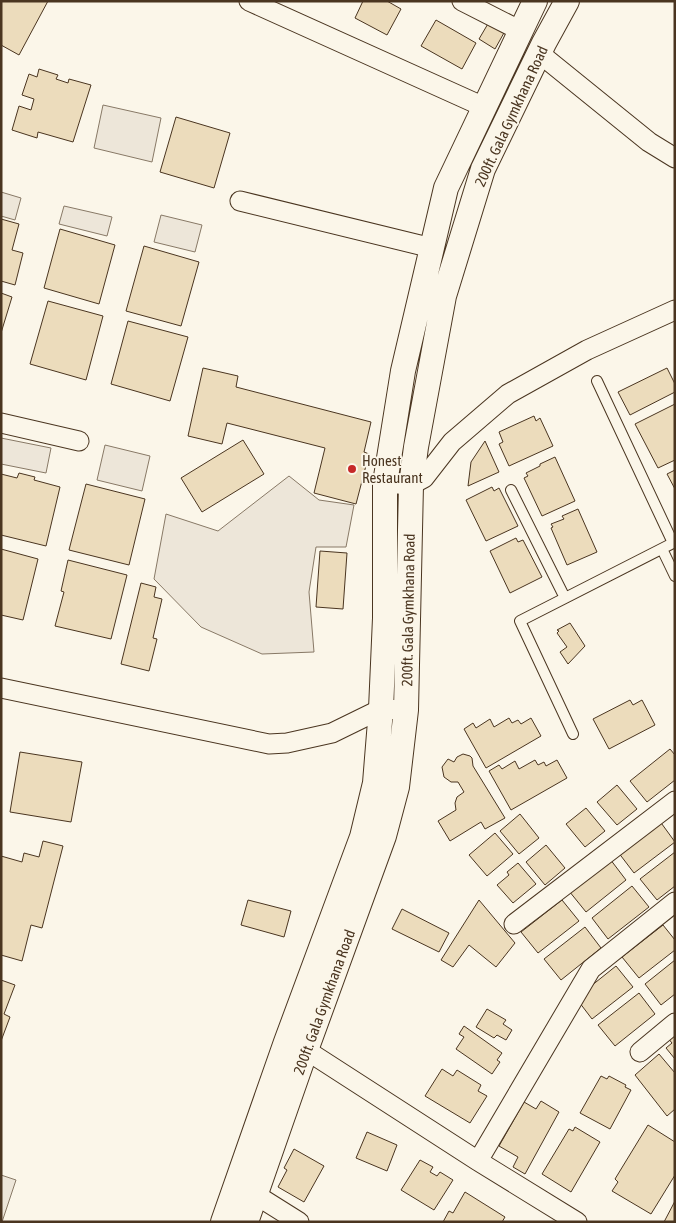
<svg xmlns="http://www.w3.org/2000/svg" width="676" height="1223" viewBox="0 0 676 1223" font-family="'Asap Condensed',sans-serif">
	<rect width="100%" height="100%" fill="#fbf6e9"/>
	<!-- green -->
	<path fill="#ede6d9" stroke="#887966" d="M103 105 161 118 152 162 94 148Z
		M1 192 21 198 15 220 1 216Z
		M64 206 112 217 107 236 59 224Z
		M161 215 202 225 195 252 154 242Z
		M1 438 51 448 46 473 1 464Z
		M105 445 150 456 142 491 97 480Z
		M289 476 319 500 354 505 346 547H316L309 592 314 652 262 654 201 627 154 579 166 514 218 531Z
		M1 1175 16 1180 2 1222H1Z"/>
	<!-- building -->
	<path fill="#ecdcbc" stroke="#4a3520" d="M1 1H48L19 55 1 45Z
		M363 1H387L401 9 387 35 355 18Z
		M436 20 476 43 462 69 421 46Z
		M489 22 505 31 495 49 479 39Z
		M39 69 58 75 56 79 68 83 69 79 91 85 73 142 38 132 37 138 12 130 19 106 31 110 34 99 22 95 29 74 37 77Z
		M176 117 230 133 214 188 160 172Z
		M1 219 19 224 12 250 23 253 15 285 1 281Z
		M60 229 115 245 99 304 44 288Z
		M144 246 199 262 181 326 126 311Z
		M1 293 12 297 1 333Z
		M48 301 103 316 86 380 30 364Z
		M128 321 188 337 170 401 111 384Z
		M203 368 238 376 236 387 371 422 364 452 369 454 356 504 314 493 325 448 227 423 222 444 188 436Z
		M667 368 675 384V392L630 415 618 392Z
		M675 404V460L658 468 635 424Z
		M534 416 536 421 540 418 553 446 509 466 499 444 503 442 499 432Z
		M243 440 264 474 202 512 181 478Z
		M485 441 499 472 468 486 471 462Z
		M555 457 575 501 542 516 524 478 528 476 526 473 540 466V464Z
		M675 470V489L667 474Z
		M19 473 35 477 34 480 60 487 46 546 1 535V474L17 478Z
		M86 484 145 499 129 565 69 550Z
		M492 487 494 491 499 488 518 526 486 541 466 500Z
		M578 509 597 552 567 565 551 528 553 527 551 524 564 519 562 516Z
		M516 538 518 542 523 540 542 577 510 593 490 551Z
		M1 549 38 559 23 620 1 615Z
		M320 551 347 553 343 609 316 607Z
		M68 560 127 575 111 639 55 626 64 592 61 591Z
		M141 583 156 587 154 597 162 599 153 638 157 639 149 671 121 664Z
		M570 623 585 646 568 664 560 652 567 647 557 633 559 631 557 630Z
		M630 700 633 705 642 700 655 725 609 749 593 719Z
		M509 718 512 723 518 720 521 724 531 718 541 736 486 768 464 729 473 723 476 728 490 719 494 727Z
		M670 749 675 755V780L647 802 630 781Z
		M20 752 82 762 71 822 10 812Z
		M463 754 470 756 472 758 473 766 505 818 485 829 481 822 450 841 438 821 456 810 455 803 457 797 464 792 458 782H451L444 777 442 767 448 759 454 762 457 757Z
		M535 760 538 765 544 762 546 766 557 760 567 778 511 810 489 771 499 765 502 769 515 761 519 769Z
		M617 785 637 809 617 825 597 802Z
		M586 808 605 831 585 847 566 824Z
		M520 814 539 838 519 854 500 831Z
		M659 820 675 842 634 873 618 852Z
		M495 833 513 854 487 876 469 855Z
		M43 841 63 846 42 928 31 925 22 961 1 955V856L22 862 24 853 39 857Z
		M546 845 565 868 545 885 526 862Z
		M675 852V886L657 900 640 879Z
		M610 859 626 880 586 912 569 891Z
		M518 863 536 884 513 903 497 885 509 875 507 872Z
		M632 886 649 907 608 939 592 918Z
		M248 900 291 911 284 937 241 925Z
		M479 900 515 943 496 967 469 945 453 967 441 960Z
		M562 900 579 921 538 953 521 932Z
		M402 909 449 933 439 952 392 929Z
		M663 925 675 940V950L639 978 622 957Z
		M585 927 601 948 561 980 544 959Z
		M675 960V994L661 1005 645 984Z
		M616 966 633 987 592 1019 576 998Z
		M1 980 15 985 4 1014 10 1017 1 1041Z
		M639 993 655 1014 615 1046 598 1025Z
		M487 1009 506 1020 503 1024 512 1030 506 1040 497 1035 494 1038 476 1027Z
		M464 1026 502 1053 497 1060 500 1062 492 1074 456 1049 464 1037 459 1034Z
		M675 1031V1059L666 1048 672 1043 667 1037Z
		M659 1054 675 1073V1109L667 1116 635 1075Z
		M442 1069 453 1076 457 1070 481 1085 478 1091 487 1096 470 1123 425 1096Z
		M601 1076 607 1079 609 1076 626 1085 625 1087 631 1090 610 1129 580 1113Z
		M541 1101 559 1112 525 1174 513 1167 518 1157 499 1146 524 1102 536 1109Z
		M648 1125 675 1142V1175L651 1214 612 1191 618 1182 615 1179Z
		M575 1127 600 1142 571 1192 542 1174 569 1129 573 1131Z
		M367 1132 397 1145 387 1171 356 1158Z
		M294 1149 324 1166 304 1202 278 1187 287 1170 284 1168Z
		M420 1160 433 1167 430 1172 437 1176 440 1172 453 1180 434 1210 401 1190Z
		M465 1192 505 1217 502 1222H443L449 1211 453 1213Z
		M675 1201V1222H664Z"/>
	<g fill="none" stroke-linecap="round" stroke-linejoin="round">
		<!-- service casing -->
		<g stroke="#4a3520" stroke-width="12">
			<path id="service" d="M597 381 673 543
				M511 490 565 598
				M662 549 675 576
				M573 734 520 621 675 542"/>
		</g>
		<!-- minor casing -->
		<g stroke="#4a3520" stroke-width="21">
			<path id="minor" d="M249 1 484 107
				M462 1 521 31
				M539 53 649 142 675 158
				M240 201 432 248
				M1 423 79 441
				M385 483 411 485 424 478 452 442 508 394 587 350 675 310
				M1 688 269 744 287 743 332 733 381 709 406 710
				M514 924 675 801
				M306 1050 478 1161 577 1222
				M640 1052 675 1023
				M478 1161 591 969 675 902
				M256 1195 299 1222"/>
		</g>
		<!-- tertiary casing -->
		<g stroke="#4a3520" stroke-width="26">
			<path id="tertiary" d="M223 1222 286 1042 362 837 375 783 381 709 385 618V483L403 371 446 188 535 1
				M246 1222 306 1050 384 836 397 787 406 710 411 485 416 447 444 296 483 169 544 43 567 1"/>
		</g>
		<!-- service -->
		<use href="#service" stroke="#fbf6e9" stroke-width="10"/>
		<!-- minor -->
		<use href="#minor" stroke="#fbf6e9" stroke-width="19"/>
		<!-- tertiary -->
		<use href="#tertiary" stroke="#fbf6e9" stroke-width="24"/>
	</g>
	<!-- markers -->
	<circle fill="#c62828" stroke="#fbf6e9" stroke-width="2" cx="352" cy="469" r="5"/>
	<g text-anchor="middle" dominant-baseline="central" stroke-width="4" stroke-linejoin="round" paint-order="stroke">
		<!-- street labels -->
		<g font-size="15" fill="#4a3520" stroke="#fbf6e9">
			<text transform="translate(511 116) rotate(-65)">200ft. Gala Gymkhana Road</text>
			<text transform="translate(408 610) rotate(-89)">200ft. Gala Gymkhana Road</text>
			<text transform="translate(324 1002) rotate(-70)">200ft. Gala Gymkhana Road</text>
		</g>
		<!-- poi labels -->
		<g font-size="15" fill="#4a3520" stroke="#fbf6e9" text-anchor="start">
			<text x="362" y="460">Honest<tspan x="362" dy="17">Restaurant</tspan></text>
		</g>
	</g>
	<!-- border -->
	<rect width="676" height="1223" fill="none" stroke="#4a3520" stroke-width="5"/>
</svg>
